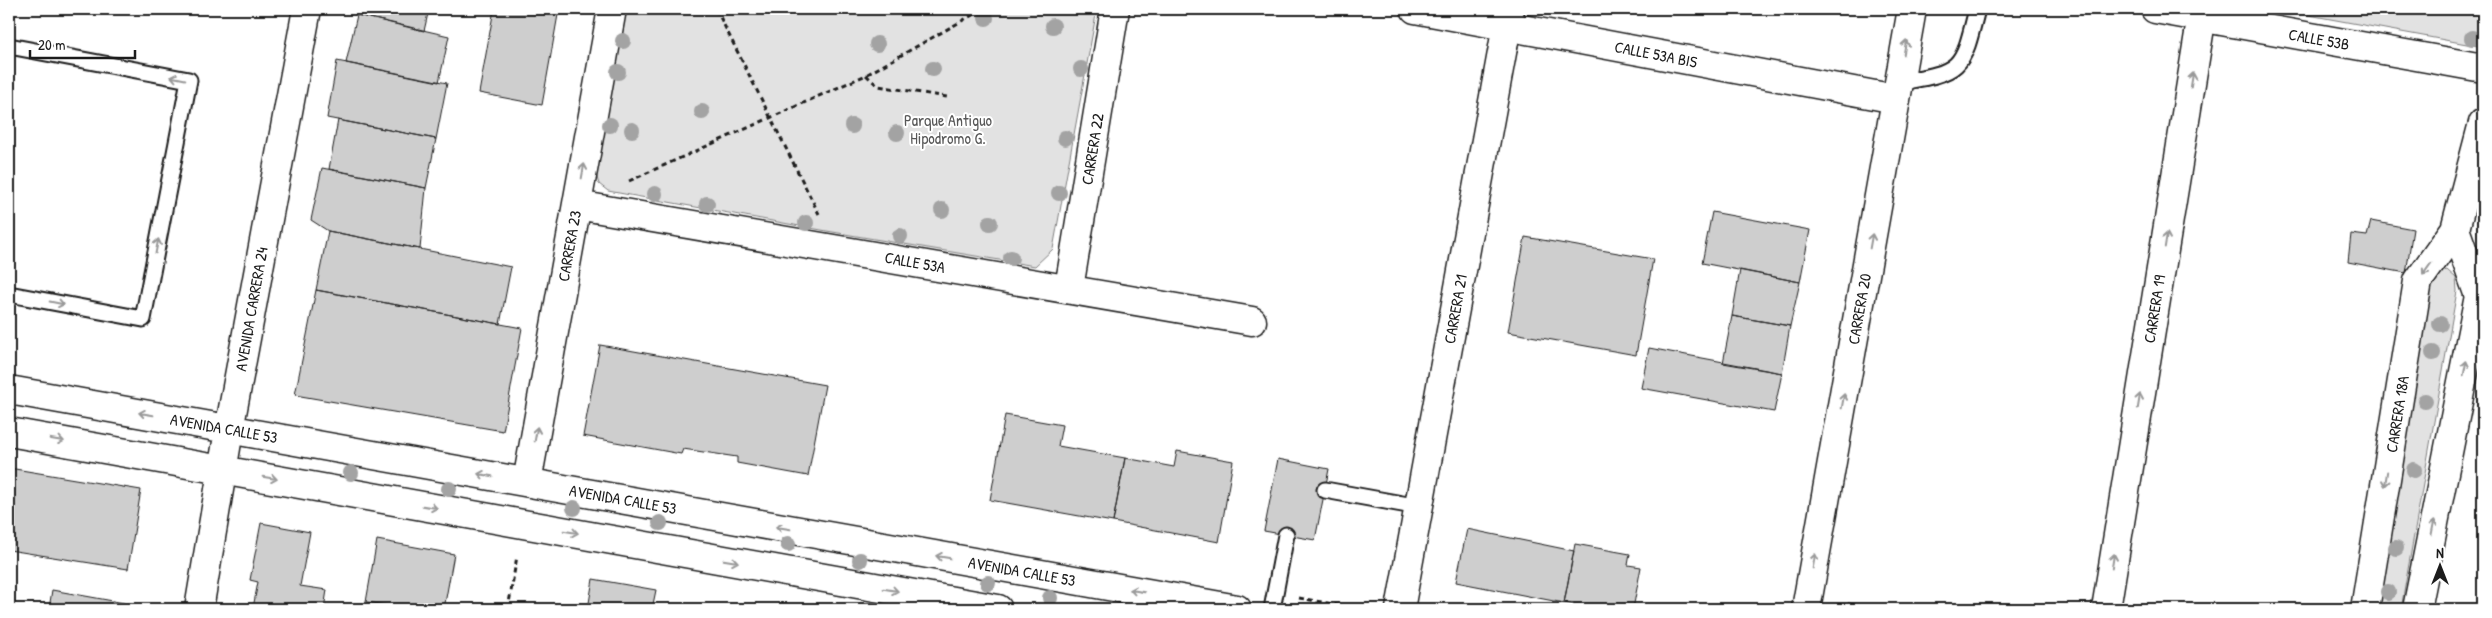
<svg xmlns="http://www.w3.org/2000/svg" width="2492" height="618" viewBox="0 0 2492 618" font-family="'Patrick Hand',sans-serif">
	<rect width="100%" height="100%" fill="#fff"/>
	<filter id="ink" filterUnits="userSpaceOnUse"><feTurbulence type="fractalNoise" baseFrequency=".02" numOctaves="2"/><feDisplacementMap in="SourceGraphic" scale="10" xChannelSelector="R" yChannelSelector="G"/><feConvolveMatrix kernelMatrix="1 2 1 2 8 2 1 2 1" color-interpolation-filters="sRGB"/></filter>
	<g filter="url(#ink)">
		<!-- green -->
		<path fill="#e2e2e2" stroke="#7f7f7f" d="M622 9H1097L1053 249 1035 266 827 231 608 191 599 184 593 165Z
			M2276 9H2483V47Z
			M2447 270 2456 278 2457 291 2401 609H2374L2432 280 2441 272Z"/>
		<!-- building -->
		<path fill="#cecece" stroke="#1c1c1c" d="M359 9H429L424 31 357 15Z
			M494 9H559L542 105 479 93Z
			M357 15 449 36 439 82 346 63Z
			M337 61 447 83 436 139 327 118Z
			M338 120 436 139 426 188 329 169Z
			M322 168 426 188 420 249 328 231 311 220Z
			M1712 212 1810 230 1800 282 1702 263Z
			M2371 221 2413 229 2406 273 2348 262 2351 234 2367 236Z
			M328 231 511 267 500 324 316 290Z
			M1525 237 1653 259 1636 355 1508 332Z
			M1740 270 1800 282 1790 326 1732 316Z
			M316 290 522 328 503 431 295 395Z
			M1732 316 1790 326 1782 373 1723 363Z
			M600 345 825 385 808 476 737 463V457L683 449 681 454 583 436Z
			M1649 348 1782 373 1774 412 1641 388Z
			M1005 415 1062 425 1058 446 1125 458 1113 522 990 500Z
			M1177 451 1233 461 1219 542 1113 522 1125 458 1174 467Z
			M1278 459 1329 469 1315 540 1264 531Z
			M9 468 141 490 128 569 9 550Z
			M261 523 310 532 300 586 327 590 324 609 253 608 258 582 250 580Z
			M1467 529 1574 551 1564 603 1456 582Z
			M377 540 454 554 444 609H385L386 605 366 602Z
			M1575 544 1630 554 1628 565 1641 567 1633 609H1601L1564 603Z
			M593 579 656 590 652 609H588Z
			M52 590 124 603 123 609H49Z
			M1848 603 1885 609H1847Z"/>
		<g fill="none" stroke-linecap="round" stroke-linejoin="round">
			<!-- service casing -->
			<g stroke="#1c1c1c" stroke-width="19">
				<path id="service" d="M9 46 189 80 143 319 9 294
					M1899 82C1962 72 1962 70 1977 9
					M1325 490 1419 507
					M1272 609 1286 535"/>
			</g>
			<!-- minor casing -->
			<g stroke="#1c1c1c" stroke-width="31">
				<path id="minor" d="M1415 9 1896 99
					M2155 9 2483 68
					M577 205 1252 321
					M1069 288 1115 9
					M527 482 612 9
					M1806 609 1912 9
					M2106 609 2203 9
					M2365 609 2418 281 2455 229 2483 123
					M2417 609 2479 296 2455 229"/>
			</g>
			<!-- tertiary casing -->
			<g stroke="#1c1c1c" stroke-width="31">
				<path id="tertiary" d="M1400 609 1510 9"/>
			</g>
			<!-- secondary casing -->
			<g stroke="#1c1c1c" stroke-width="31">
				<path id="secondary" d="M9 390 1237 609
					M9 432 998 609
					M199 609 229 430 307 9"/>
			</g>
			<!-- path -->
			<path stroke="#1c1c1c" stroke-width="3" stroke-dasharray="5 4" stroke-linecap="butt" d="M716 9 819 214
				M866 75 878 86 947 97
				M629 181 866 75 983 9
				M1299 598 1360 609
				M508 609 517 556"/>
			<!-- service -->
			<use href="#service" stroke="#fff" stroke-width="15"/>
			<!-- minor -->
			<use href="#minor" stroke="#fff" stroke-width="28"/>
			<!-- tertiary -->
			<use href="#tertiary" stroke="#fff" stroke-width="28"/>
			<!-- secondary -->
			<use href="#secondary" stroke="#fff" stroke-width="28"/>
		</g>
		<!-- trees -->
		<g fill="#a3a3a3">
			<circle cx="986" cy="18" r="8"/>
			<circle cx="1053" cy="26" r="8"/>
			<circle cx="2472" cy="38" r="8"/>
			<circle cx="623" cy="41" r="8"/>
			<circle cx="877" cy="44" r="8"/>
			<circle cx="933" cy="69" r="8"/>
			<circle cx="1081" cy="69" r="8"/>
			<circle cx="618" cy="72" r="8"/>
			<circle cx="702" cy="112" r="8"/>
			<circle cx="610" cy="125" r="8"/>
			<circle cx="852" cy="126" r="8"/>
			<circle cx="632" cy="130" r="8"/>
			<circle cx="897" cy="133" r="8"/>
			<circle cx="1065" cy="138" r="8"/>
			<circle cx="1059" cy="193" r="8"/>
			<circle cx="655" cy="194" r="8"/>
			<circle cx="707" cy="204" r="8"/>
			<circle cx="942" cy="210" r="8"/>
			<circle cx="806" cy="223" r="8"/>
			<circle cx="990" cy="223" r="8"/>
			<circle cx="900" cy="236" r="8"/>
			<circle cx="1011" cy="258" r="8"/>
			<circle cx="2440" cy="324" r="8"/>
			<circle cx="2433" cy="353" r="8"/>
			<circle cx="2425" cy="401" r="8"/>
			<circle cx="2414" cy="470" r="8"/>
			<circle cx="351" cy="473" r="8"/>
			<circle cx="449" cy="489" r="8"/>
			<circle cx="574" cy="508" r="8"/>
			<circle cx="660" cy="523" r="8"/>
			<circle cx="788" cy="544" r="8"/>
			<circle cx="2396" cy="548" r="8"/>
			<circle cx="860" cy="560" r="8"/>
			<circle cx="988" cy="583" r="8"/>
			<circle cx="2388" cy="592" r="8"/>
			<circle cx="1050" cy="598" r="8"/>
		</g>
		<!-- one-way arrows -->
		<defs><path id="oneway-shaft" d="M-6 0H5M1.5-3L5.5 0L1.5 3" fill="none" stroke-width="1.6" stroke-linecap="round" stroke-linejoin="round" transform="scale(1.25)"/></defs>
		<g stroke="#999">
			<use href="#oneway-shaft" transform="translate(1905 47) rotate(-80)"/>
			<use href="#oneway-shaft" transform="translate(178 78) rotate(-169)"/>
			<use href="#oneway-shaft" transform="translate(2192 80) rotate(-81)"/>
			<use href="#oneway-shaft" transform="translate(583 171) rotate(-80)"/>
			<use href="#oneway-shaft" transform="translate(2166 240) rotate(-81)"/>
			<use href="#oneway-shaft" transform="translate(1871 241) rotate(-80)"/>
			<use href="#oneway-shaft" transform="translate(157 246) rotate(-79)"/>
			<use href="#oneway-shaft" transform="translate(2427 269) rotate(125)"/>
			<use href="#oneway-shaft" transform="translate(57 303) rotate(11)"/>
			<use href="#oneway-shaft" transform="translate(2465 368) rotate(-79)"/>
			<use href="#oneway-shaft" transform="translate(1843 401) rotate(-80)"/>
			<use href="#oneway-shaft" transform="translate(2139 401) rotate(-81)"/>
			<use href="#oneway-shaft" transform="translate(146 414) rotate(-170)"/>
			<use href="#oneway-shaft" transform="translate(536 434) rotate(-80)"/>
			<use href="#oneway-shaft" transform="translate(57 440) rotate(10)"/>
			<use href="#oneway-shaft" transform="translate(485 475) rotate(-170)"/>
			<use href="#oneway-shaft" transform="translate(270 478) rotate(10)"/>
			<use href="#oneway-shaft" transform="translate(2386 479) rotate(99)"/>
			<use href="#oneway-shaft" transform="translate(430 507) rotate(10)"/>
			<use href="#oneway-shaft" transform="translate(2433 527) rotate(-79)"/>
			<use href="#oneway-shaft" transform="translate(783 528) rotate(-170)"/>
			<use href="#oneway-shaft" transform="translate(571 532) rotate(10)"/>
			<use href="#oneway-shaft" transform="translate(943 557) rotate(-170)"/>
			<use href="#oneway-shaft" transform="translate(731 561) rotate(10)"/>
			<use href="#oneway-shaft" transform="translate(1814 561) rotate(-80)"/>
			<use href="#oneway-shaft" transform="translate(2113 561) rotate(-81)"/>
			<use href="#oneway-shaft" transform="translate(891 590) rotate(10)"/>
			<use href="#oneway-shaft" transform="translate(1137 591) rotate(-170)"/>
		</g>
	</g>
	<g text-anchor="middle" dominant-baseline="central" stroke-width="4" stroke-linejoin="round" paint-order="stroke">
		<!-- street labels -->
		<g font-size="16" fill="#1c1c1c" stroke="#fff">
			<text transform="translate(2319 39) rotate(10)">CALLE 53B</text>
			<text transform="translate(1656 54) rotate(11)">CALLE 53A BIS</text>
			<text transform="translate(1092 149) rotate(-81)">CARRERA 22</text>
			<text transform="translate(569 246) rotate(-80)">CARRERA 23</text>
			<text transform="translate(915 262) rotate(10)">CALLE 53A</text>
			<text transform="translate(251 309) rotate(-80)">AVENIDA CARRERA 24</text>
			<text transform="translate(1455 309) rotate(-80)">CARRERA 21</text>
			<text transform="translate(1859 309) rotate(-80)">CARRERA 20</text>
			<text transform="translate(2154 309) rotate(-81)">CARRERA 19</text>
			<text transform="translate(2397 414) rotate(-81)">CARRERA 18A</text>
			<text transform="translate(224 428) rotate(10)">AVENIDA CALLE 53</text>
			<text transform="translate(623 499) rotate(10)">AVENIDA CALLE 53</text>
			<text transform="translate(1022 571) rotate(10)">AVENIDA CALLE 53</text>
		</g>
		<!-- park labels -->
		<g font-size="16" fill="#575757" stroke="#fff">
			<text x="948" y="120">Parque Antiguo<tspan x="948" dy="18">Hipodromo G.</tspan></text>
		</g>
	</g>
	<!-- margin -->
	<rect width="2492" height="618" fill="none" stroke="#fff" stroke-width="30"/>
	<rect x="15" y="15" width="2462" height="588" fill="none" stroke="#1c1c1c" stroke-width="2" filter="url(#ink)"/>
	<!-- north arrow -->
	<g transform="translate(2440 566)" stroke="#ffffff" stroke-width="4" paint-order="stroke">
	<path d="M0-4L9 19L0 12L-9 19Z" fill="#1c1c1c"/>
	<text y="-8" font-size="14" font-weight="bold" text-anchor="middle" fill="#1c1c1c">N</text>
	</g>
	<!-- scale -->
	<path d="M30 50v8h105v-8" fill="none" stroke="#1c1c1c" stroke-width="2.5"/>
	<text x="38" y="50" font-size="15" fill="#1c1c1c" stroke="#ffffff" stroke-width="4" paint-order="stroke">20 m</text>
</svg>
